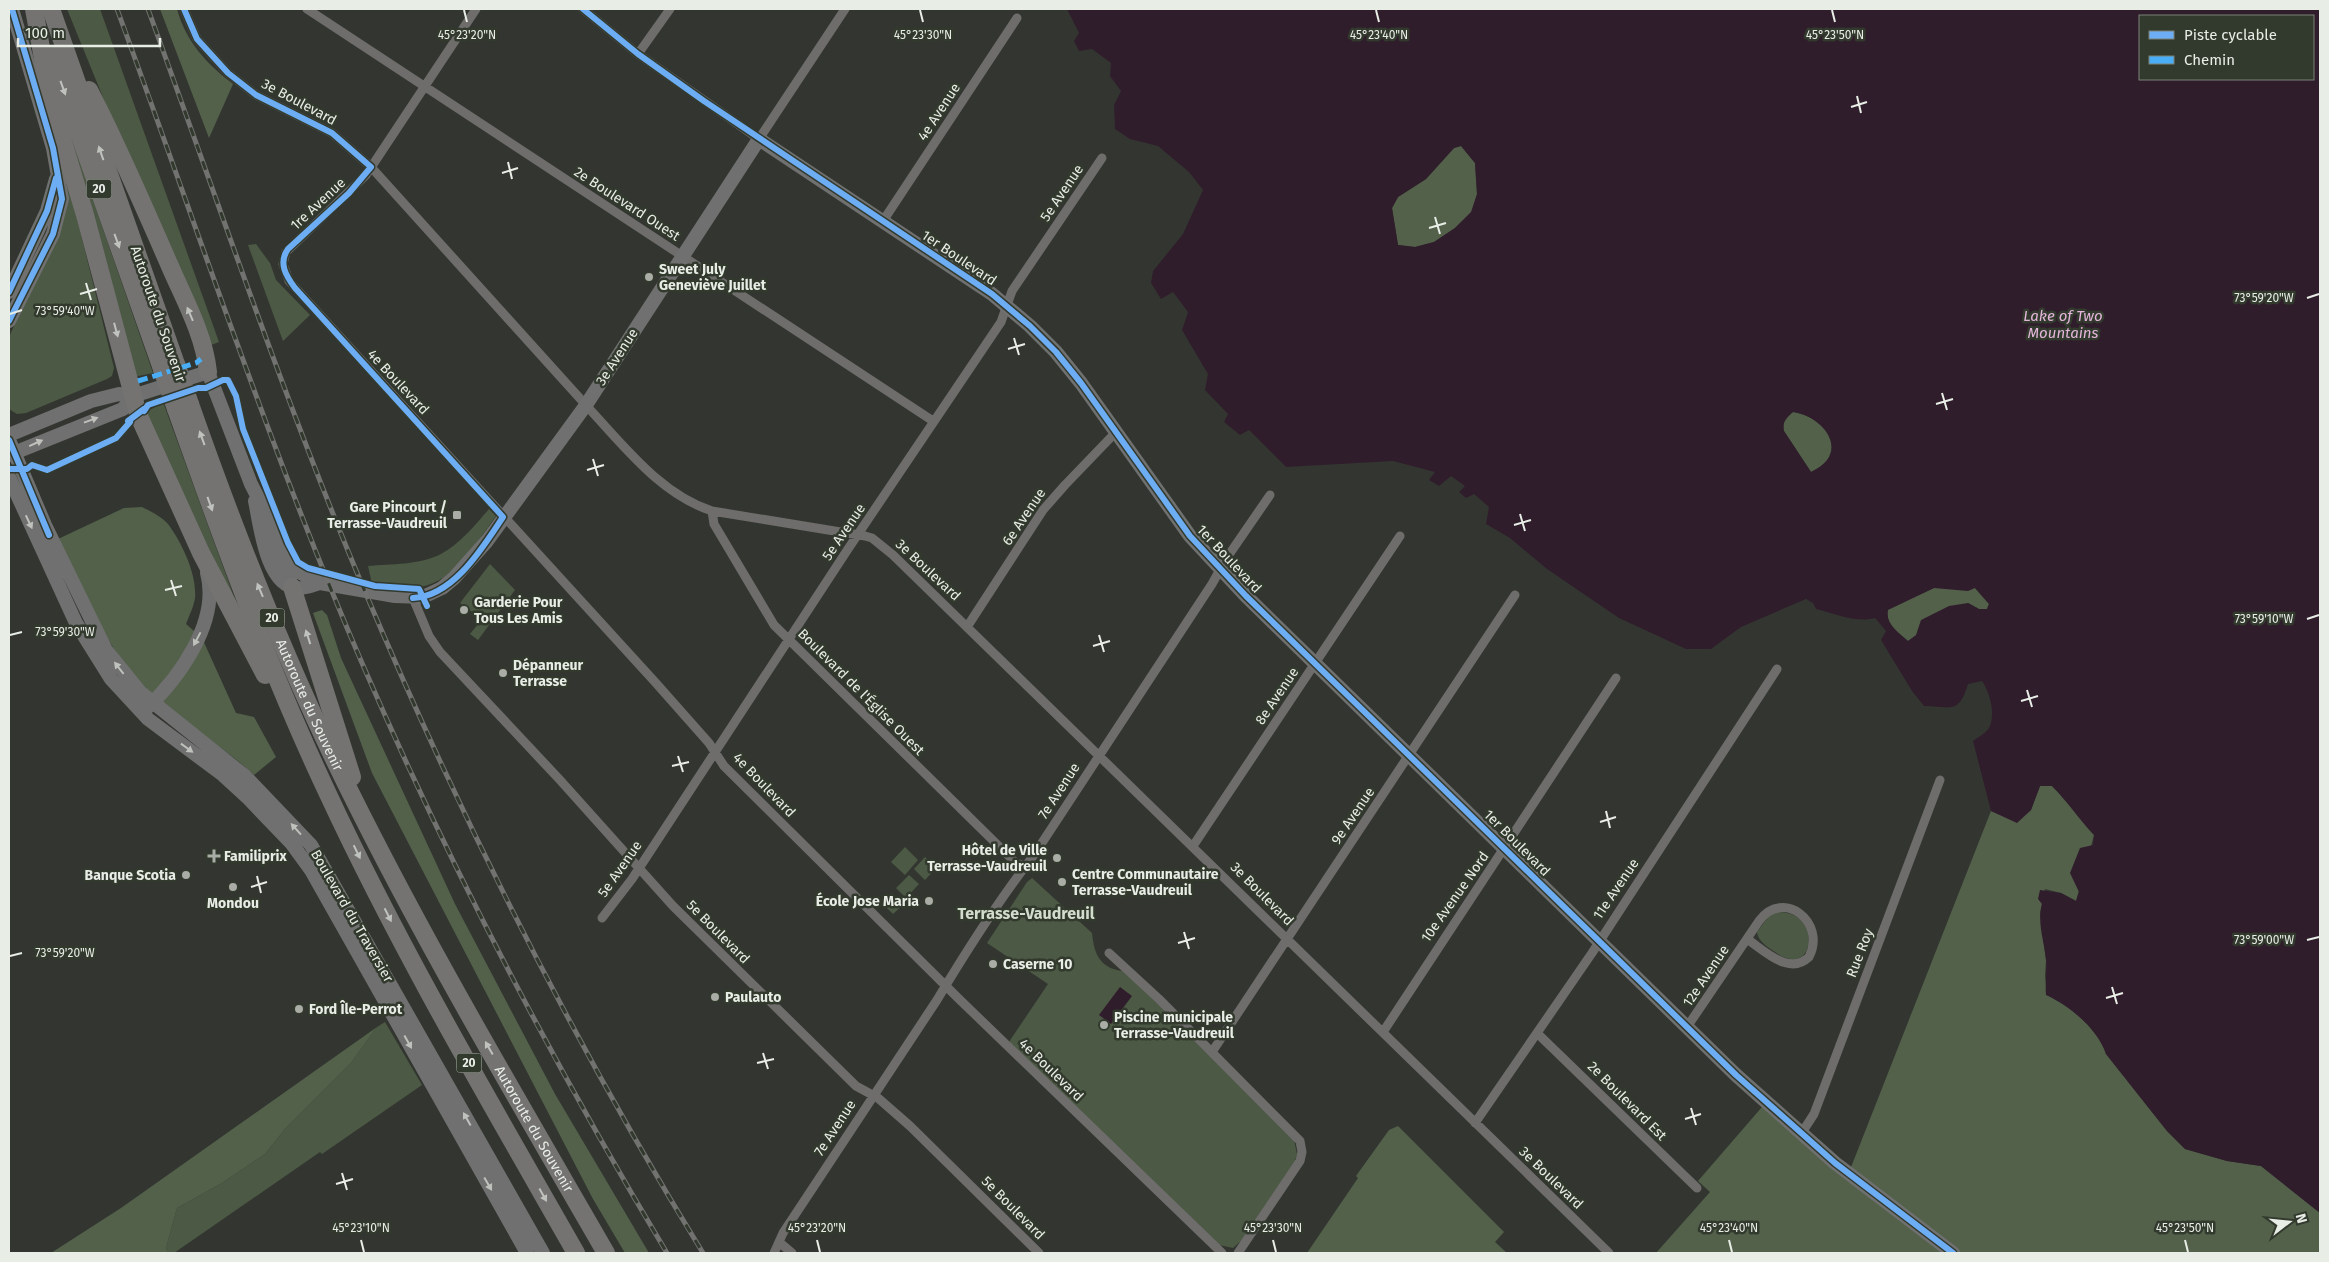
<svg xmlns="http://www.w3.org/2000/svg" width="2329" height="1262" viewBox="0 0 2329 1262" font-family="'Fira Sans',sans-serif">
	<rect width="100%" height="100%" fill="#333630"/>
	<!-- green -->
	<path fill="#4c5944" d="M67 9H100L219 342 211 345 129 161Z
		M58 99 153 373 134 377Z
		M67 178 114 368 112 376 107 379 26 413 17 414 9 409V337L65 214Z
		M256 244 270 263 276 280 310 315 283 341 248 245Z
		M163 402 241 616 239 618 145 413Z
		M489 509 496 516C474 546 452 587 411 588 398 589 385 586 372 584L368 566C391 564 420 565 441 554 460 544 475 525 489 509Z
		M490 564 515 590 478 640 470 634 482 619 460 603Z
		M905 847 918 860 905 875 891 862Z
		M925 857 936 868 925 880 914 869Z
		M909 875 919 884 906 898 896 888Z
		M1032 878 1092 933C1094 954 1100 968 1122 971L1154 999 1294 1140 1297 1154 1295 1161 1241 1241 1233 1248 1219 1245 1009 1042 1048 984 987 943 1027 882Z
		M892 893 903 905 893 914 882 903Z
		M1778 912C1824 911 1815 982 1775 952 1769 948 1761 943 1758 936L1757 932 1769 916Z
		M385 1022 422 1085 322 1154 320 1152 174 1253H168L166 1248 177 1208 222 1183 265 1154 285 1129 351 1063 377 1027Z"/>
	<!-- forest -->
	<path fill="#53614b" d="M160 9H177C186 42 207 64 233 84L209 138Z
		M1461 146 1475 163 1477 194 1472 212 1455 228 1434 242 1415 247 1398 245 1392 208 1398 197 1426 179 1454 148Z
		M1793 412C1826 417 1851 454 1811 472L1784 431C1782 422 1786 418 1793 412Z
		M142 507C150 511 162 517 168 524 182 543 197 574 195 598 194 606 189 616 186 624L202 638 236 713 254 717 276 757 254 775C218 741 172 718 139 681 102 641 82 588 58 539L124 508Z
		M1934 588H1975L1989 604 1987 609H1979L1968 603 1920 627 1916 636 1908 641C1898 632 1885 624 1888 609Z
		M322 610 327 615 341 658 455 904 555 1094 649 1253H625L593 1199 372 773 313 613Z
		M2040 786H2052C2068 802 2079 819 2094 835L2076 901 2061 893 2045 889 2040 913 2046 961 2045 976 2047 995C2070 1006 2098 1029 2106 1054L2167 1131 2185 1149 2227 1161 2261 1166 2320 1213V1253H1656L1710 1192 1698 1181 1762 1107 1846 1180 1991 811 2017 822 2031 810Z
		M377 1027 351 1063 285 1129 265 1154 222 1183 177 1208 166 1248 168 1253H51L121 1208Z
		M1398 1126 1504 1232 1495 1242 1507 1253H1307L1358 1178 1356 1176 1389 1130Z"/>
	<!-- water -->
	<path fill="#301d2c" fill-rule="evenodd" d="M1067 9H2320V1213L2261 1166 2227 1161 2185 1149 2167 1131 2106 1054C2098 1029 2070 1006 2046 995 2045 983 2047 971 2046 959 2044 940 2037 923 2042 904L2038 899 2040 890 2061 893 2076 901 2079 892 2070 873 2080 848 2093 845 2094 835C2079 819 2068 802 2052 786H2040L2031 810 2017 823 1991 811 1973 741C1978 737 1986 733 1989 728 1996 714 1990 693 1982 681L1968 684C1959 714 1952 707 1924 706L1912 691 1881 640 1886 631 1875 618C1857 623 1835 614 1816 609L1813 603 1806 599 1741 627 1711 649H1686L1619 618 1547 569 1510 538 1486 524 1489 507 1474 494 1466 498 1459 492 1465 486 1451 476 1439 486 1429 480 1435 472 1393 461 1286 467 1249 430 1240 435 1224 422 1228 414 1205 390 1208 374 1182 330 1188 312 1173 292 1161 299 1151 283 1153 271 1183 234 1203 190 1189 172 1158 146 1130 139 1115 129 1114 105 1121 91 1110 76 1111 63 1092 49 1079 51 1074 41 1079 33ZM2140 16H2313V79H2140ZM1461 146 1475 163 1477 194 1471 212 1455 228 1434 242 1415 247 1398 245 1392 208 1398 197 1426 179 1454 148ZM1793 412C1826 417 1851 454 1811 472L1784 431C1782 422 1786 418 1793 412ZM1934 588 1968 591 1975 588 1989 604 1987 609H1979L1968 603 1949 606 1921 620 1916 635 1908 641C1898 632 1885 624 1888 610Z
		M1120 987 1132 996 1111 1024 1099 1015Z"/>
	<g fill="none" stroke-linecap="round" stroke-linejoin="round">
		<!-- street -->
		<path stroke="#6e6d6c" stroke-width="9" d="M184 9 197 39 228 73 256 95 332 133 371 167 594 414C628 451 663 495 712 511L865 536 872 538 893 555 1609 1253
			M307 9 933 421
			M476 9 366 175 286 252 283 264 289 281 655 682 709 743 724 766 958 998 1222 1253
			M583 9 638 54 759 139 845 9
			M638 54 670 9
			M883 221 1017 18
			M712 511 714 524 774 625 1016 863 1026 866
			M413 598 429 636 440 652 560 780 673 906 856 1086 878 1098 910 1126 1039 1253
			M967 627 1043 510 1065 485 1116 432
			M1193 846 1400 536
			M602 918 632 879 848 549 1001 322 1012 291 1102 158
			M1109 953 1159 999 1300 1141 1302 1152 1300 1161 1238 1253
			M1687 1027 1759 921C1783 888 1827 922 1809 957 1789 976 1765 951 1747 939
			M1383 1032 1616 678
			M1538 1034 1697 1188
			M1212 1052 1515 595
			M1475 1123 1592 953 1777 669
			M1801 1134 1814 1114 1940 780
			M779 1242 792 1253
			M774 1253 783 1233 937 1000C967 950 998 901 1034 855L1212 584 1226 559 1270 495"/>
		<!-- secondary -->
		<path stroke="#6f706f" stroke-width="14" d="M9 292 47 211 56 179
			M9 321 53 234 62 199 53 148 12 9
			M9 435 91 401 119 394 133 396 208 372 251 484 270 521 292 587
			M9 440 45 525 106 650 140 692 245 776 311 845 543 1253
			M9 455 123 409 133 396
			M9 477 76 623 111 679 148 719 223 775 247 797 292 844 311 870 527 1253
			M255 501C260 524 266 586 297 588 304 589 313 585 320 583
			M281 553 295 570 320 583 395 596 423 597 442 588 454 578 487 541 586 405 759 139 992 294 1030 326 1056 352 1081 383 1190 536 1246 596 1736 1075 1835 1163 1953 1253
			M146 709C180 677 220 621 207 573"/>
		<!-- highway -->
		<g stroke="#747372" stroke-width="18">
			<path d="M34 9 50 98 85 215 138 414 201 553 265 675"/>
			<path d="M51 9 176 364"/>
			<path d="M51 54 162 369"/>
			<path d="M89 90C118 146 143 205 169 264 184 299 204 334 208 372"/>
			<path id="s1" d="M190 404C232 524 278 642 333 757 415 927 512 1090 606 1253"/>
			<path d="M176 409C222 539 269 669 328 794 401 951 490 1102 576 1253"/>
			<path d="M292 587 352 777"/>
		</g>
		<!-- rail casing -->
		<g stroke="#727271" stroke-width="5">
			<path id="rail" d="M117 9C197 227 270 450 362 663 450 867 553 1063 667 1253
				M148 9C219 204 285 403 366 594 462 821 574 1043 703 1253"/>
		</g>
		<!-- rail -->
		<use href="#rail" stroke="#32392d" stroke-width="3" stroke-dasharray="9" stroke-linecap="butt"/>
		<!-- highway-bridge -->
		<path stroke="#747372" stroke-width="18" d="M176 364 190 404
			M162 369 176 409"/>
		<!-- quiet -->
		<path stroke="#49aef6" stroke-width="5" stroke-dasharray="10 5" stroke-linecap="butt" d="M138 381 196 363 201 359"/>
		<!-- cycleway casing -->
		<g stroke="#32392d" stroke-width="9">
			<path id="cycleway" d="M184 9 197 39 228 73 256 95 332 133 371 167 349 193 288 249C278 263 286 276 295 288L503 517C483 547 454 596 413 598
				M583 9 638 54 704 101 992 294 1030 326 1056 352 1081 383 1190 536 1246 596 1736 1075 1835 1163 1953 1253
				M9 292 47 211 56 178
				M9 321 53 234 62 199 53 148 12 9
				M144 411 148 405 198 388H206L223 380H228L236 396 243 429 288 543 298 562 308 568 375 586 419 589 427 606
				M9 440 49 535
				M9 469H27L32 465 47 470 116 438 130 422 128 421 144 409"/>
		</g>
		<!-- cycleway -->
		<use href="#cycleway" stroke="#6dadf4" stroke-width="6"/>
	</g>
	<!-- one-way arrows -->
	<defs><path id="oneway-solid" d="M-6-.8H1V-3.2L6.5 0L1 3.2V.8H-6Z" transform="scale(1.25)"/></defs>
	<g fill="#bfc2bd">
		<use href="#oneway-solid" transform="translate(63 88) rotate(70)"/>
		<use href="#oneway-solid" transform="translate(101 153) rotate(-109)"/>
		<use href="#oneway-solid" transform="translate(117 241) rotate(70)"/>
		<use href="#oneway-solid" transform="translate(190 314) rotate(-113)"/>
		<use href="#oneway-solid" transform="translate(116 330) rotate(75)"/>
		<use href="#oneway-solid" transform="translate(202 438) rotate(-110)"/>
		<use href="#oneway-solid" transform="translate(210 504) rotate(70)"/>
		<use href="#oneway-solid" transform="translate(260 590) rotate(-113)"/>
		<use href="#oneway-solid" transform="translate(308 637) rotate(-108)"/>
		<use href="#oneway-solid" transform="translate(357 852) rotate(64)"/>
		<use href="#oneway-solid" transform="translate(388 915) rotate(63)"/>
		<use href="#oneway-solid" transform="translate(489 1048) rotate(-120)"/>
		<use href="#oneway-solid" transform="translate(543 1195) rotate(61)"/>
	</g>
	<g fill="#bec1bc">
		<use href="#oneway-solid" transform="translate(91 420) rotate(-20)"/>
		<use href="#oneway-solid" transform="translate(36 443) rotate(-24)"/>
		<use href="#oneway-solid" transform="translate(29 522) rotate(65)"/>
		<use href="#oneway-solid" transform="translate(197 639) rotate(118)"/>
		<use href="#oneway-solid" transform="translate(119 668) rotate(-128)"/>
		<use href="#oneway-solid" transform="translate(187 748) rotate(36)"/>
		<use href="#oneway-solid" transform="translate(296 829) rotate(-132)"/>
		<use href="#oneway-solid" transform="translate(408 1042) rotate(61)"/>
		<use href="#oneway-solid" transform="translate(467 1119) rotate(-119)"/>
		<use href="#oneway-solid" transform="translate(488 1184) rotate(60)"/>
	</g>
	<!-- ticks -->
	<path fill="none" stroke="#e8ede6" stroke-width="2" d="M464 10 467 22M920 10 923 22M1376 10 1379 22M1832 10 1835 22M1857 96 1861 113M1851 107 1867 102M508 162 512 179M502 173 518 168M1435 217 1440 234M1429 228 1446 223M86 283 91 300M80 294 97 289M2307 298 2319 294M10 314 22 310M1014 338 1019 355M1008 349 1025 344M1942 393 1947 410M1936 404 1953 399M593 459 598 476M587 470 604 465M1520 514 1525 531M1514 525 1531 520M171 580 176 596M165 590 182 586M2307 619 2319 615M10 635 22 632M1099 635 1104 652M1093 646 1110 641M2027 690 2032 707M2021 701 2038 696M678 756 683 772M672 766 689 762M1606 811 1610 828M1600 822 1616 817M257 876 261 893M251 887 267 882M1184 932 1189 949M2307 940 2319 937M1178 943 1195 938M10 956 22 953M2112 987 2117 1004M2106 998 2123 993M763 1053 768 1069M757 1063 774 1059M1691 1108 1696 1125M1685 1119 1701 1114M342 1173 347 1190M336 1184 353 1179M361 1240 364 1252M817 1240 820 1252M1273 1240 1276 1252M1729 1240 1732 1252M2185 1240 2188 1252"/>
	<!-- markers -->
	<g fill="#a9ada6" stroke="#32392d" stroke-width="2">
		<circle cx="649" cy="277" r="5"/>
		<rect x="452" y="510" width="10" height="10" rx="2.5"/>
		<circle cx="464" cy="610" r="5"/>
		<circle cx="503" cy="673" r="5"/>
		<path d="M211.5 848.5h5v5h5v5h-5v5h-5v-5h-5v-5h5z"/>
		<circle cx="1057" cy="858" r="5"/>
		<circle cx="186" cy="875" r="5"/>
		<circle cx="1062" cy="882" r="5"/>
		<circle cx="233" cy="887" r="5"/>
		<circle cx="929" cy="901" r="5"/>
		<circle cx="993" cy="964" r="5"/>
		<circle cx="715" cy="997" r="5"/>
		<circle cx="299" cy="1009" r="5"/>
		<circle cx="1104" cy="1025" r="5"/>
	</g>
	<g text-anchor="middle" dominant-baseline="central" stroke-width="5" stroke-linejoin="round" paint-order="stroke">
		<!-- shield labels -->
		<g fill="#32392d" stroke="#b1b7ae" stroke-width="1">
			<rect x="86.5" y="179.5" width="25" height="19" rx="4"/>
			<rect x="259.5" y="608.5" width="25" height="19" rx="4"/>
			<rect x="456.5" y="1053.5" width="25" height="19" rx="4"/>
		</g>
		<g font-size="12" font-weight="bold" fill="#e8ede6">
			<text x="99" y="189">20</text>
			<text x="272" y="618">20</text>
			<text x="469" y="1063">20</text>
		</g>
		<!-- street labels -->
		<g font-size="14" fill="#e8ede6" stroke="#32392d">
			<text transform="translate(299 102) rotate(28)">3e Boulevard</text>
			<text transform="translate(939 112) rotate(-57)">4e Avenue</text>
			<text transform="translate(1062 193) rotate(-56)">5e Avenue</text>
			<text transform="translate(318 204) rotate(-43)">1re Avenue</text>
			<text transform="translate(627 204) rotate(33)">2e Boulevard Ouest</text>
			<text transform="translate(959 258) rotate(34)">1er Boulevard</text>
			<text transform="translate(158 314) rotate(71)">Autoroute du Souvenir</text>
			<text transform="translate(617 357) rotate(-57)">3e Avenue</text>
			<text transform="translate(398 382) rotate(47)">4e Boulevard</text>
			<text transform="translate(1024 517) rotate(-56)">6e Avenue</text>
			<text transform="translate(844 532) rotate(-56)">5e Avenue</text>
			<text transform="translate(1229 559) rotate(47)">1er Boulevard</text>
			<text transform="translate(928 570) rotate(43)">3e Boulevard</text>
			<text transform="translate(861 692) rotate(45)">Boulevard de l'Église Ouest</text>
			<text transform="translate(1277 696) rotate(-56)">8e Avenue</text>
			<text stroke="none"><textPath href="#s1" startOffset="324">Autoroute du Souvenir</textPath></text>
			<text transform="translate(764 785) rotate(46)">4e Boulevard</text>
			<text transform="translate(1059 791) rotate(-57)">7e Avenue</text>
			<text transform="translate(1353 816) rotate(-56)">9e Avenue</text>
			<text transform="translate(1517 843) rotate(45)">1er Boulevard</text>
			<text transform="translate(620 869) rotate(-55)">5e Avenue</text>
			<text transform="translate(1616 889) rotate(-56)">11e Avenue</text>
			<text transform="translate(1262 894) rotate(45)">3e Boulevard</text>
			<text transform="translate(1455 897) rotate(-55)">10e Avenue Nord</text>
			<text transform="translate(352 916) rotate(60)">Boulevard du Traversier</text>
			<text transform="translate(718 932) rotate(45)">5e Boulevard</text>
			<text transform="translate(1860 953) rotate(-69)">Rue Roy</text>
			<text transform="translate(1706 976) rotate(-56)">12e Avenue</text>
			<text transform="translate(1051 1070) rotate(44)">4e Boulevard</text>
			<text transform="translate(1627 1101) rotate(45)">2e Boulevard Est</text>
			<text transform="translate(835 1128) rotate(-57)">7e Avenue</text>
			<text stroke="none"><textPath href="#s1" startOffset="804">Autoroute du Souvenir</textPath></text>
			<text transform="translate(1551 1178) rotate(44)">3e Boulevard</text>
			<text transform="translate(1013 1208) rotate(45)">5e Boulevard</text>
		</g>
		<!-- poi labels -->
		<g font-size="14" font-weight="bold" fill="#e8ede6" stroke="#32392d" text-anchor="start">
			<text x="659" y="269">Sweet July<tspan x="659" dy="16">Geneviève Juillet</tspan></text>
			<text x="447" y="507" text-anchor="end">Gare Pincourt /<tspan x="447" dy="16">Terrasse-Vaudreuil</tspan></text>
			<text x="474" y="602">Garderie Pour<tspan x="474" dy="16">Tous Les Amis</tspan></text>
			<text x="513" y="665">Dépanneur<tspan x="513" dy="16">Terrasse</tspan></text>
			<text x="1047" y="850" text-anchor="end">Hôtel de Ville<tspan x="1047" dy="16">Terrasse-Vaudreuil</tspan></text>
			<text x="224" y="856">Familiprix</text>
			<text x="1072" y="874">Centre Communautaire<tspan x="1072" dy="16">Terrasse-Vaudreuil</tspan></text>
			<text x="176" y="875" text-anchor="end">Banque Scotia</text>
			<text x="919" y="901" text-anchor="end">École Jose Maria</text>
			<text x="233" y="903" text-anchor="middle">Mondou</text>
			<text x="1003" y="964">Caserne 10</text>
			<text x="725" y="997">Paulauto</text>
			<text x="309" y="1009">Ford Île-Perrot</text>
			<text x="1114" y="1017">Piscine municipale<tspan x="1114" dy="16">Terrasse-Vaudreuil</tspan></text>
		</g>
		<!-- water labels -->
		<g font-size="15" font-style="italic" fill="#e4b6db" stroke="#32392d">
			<text x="2063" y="316">Lake of Two<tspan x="2063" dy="17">Mountains</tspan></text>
		</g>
		<!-- quarter labels -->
		<g font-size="16" font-weight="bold" fill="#d2dccd" stroke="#32392d">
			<text x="1026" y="913">Terrasse-Vaudreuil</text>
		</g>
	</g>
	<g font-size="12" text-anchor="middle" fill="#e8ede6" stroke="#32392d" stroke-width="5" stroke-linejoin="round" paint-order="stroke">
		<text x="467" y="39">45°23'20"N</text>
		<text x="923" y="39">45°23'30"N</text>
		<text x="1379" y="39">45°23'40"N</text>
		<text x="1835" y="39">45°23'50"N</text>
		<text x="2264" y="302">73°59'20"W</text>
		<text x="65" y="315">73°59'40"W</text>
		<text x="2264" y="623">73°59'10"W</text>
		<text x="65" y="636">73°59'30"W</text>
		<text x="2264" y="944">73°59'00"W</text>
		<text x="65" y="957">73°59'20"W</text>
		<text x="361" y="1232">45°23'10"N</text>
		<text x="817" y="1232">45°23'20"N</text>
		<text x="1273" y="1232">45°23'30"N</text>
		<text x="1729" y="1232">45°23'40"N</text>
		<text x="2185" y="1232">45°23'50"N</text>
	</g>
	<!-- border -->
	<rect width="2329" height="1262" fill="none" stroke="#e8ede6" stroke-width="20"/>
	<!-- legend -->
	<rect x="2139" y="15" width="175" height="65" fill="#32392d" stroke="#7b8177"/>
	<rect x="2149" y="31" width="25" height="8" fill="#6dadf4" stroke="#7b8177"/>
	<text x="2184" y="40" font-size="15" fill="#e8ede6">Piste cyclable</text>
	<rect x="2149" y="56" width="25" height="8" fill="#49aef6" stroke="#7b8177"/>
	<text x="2184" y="65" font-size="15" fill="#e8ede6">Chemin</text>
	<!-- north arrow -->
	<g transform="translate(2289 1222) rotate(74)" stroke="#32392d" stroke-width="4" paint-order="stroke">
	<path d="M0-4L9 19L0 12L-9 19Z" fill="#e8ede6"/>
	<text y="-8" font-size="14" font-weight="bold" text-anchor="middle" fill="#e8ede6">N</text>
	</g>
	<!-- scale -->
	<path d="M18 38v8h142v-8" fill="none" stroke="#e8ede6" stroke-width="2.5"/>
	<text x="25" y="38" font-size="15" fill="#e8ede6" stroke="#32392d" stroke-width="4" paint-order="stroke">100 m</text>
</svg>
